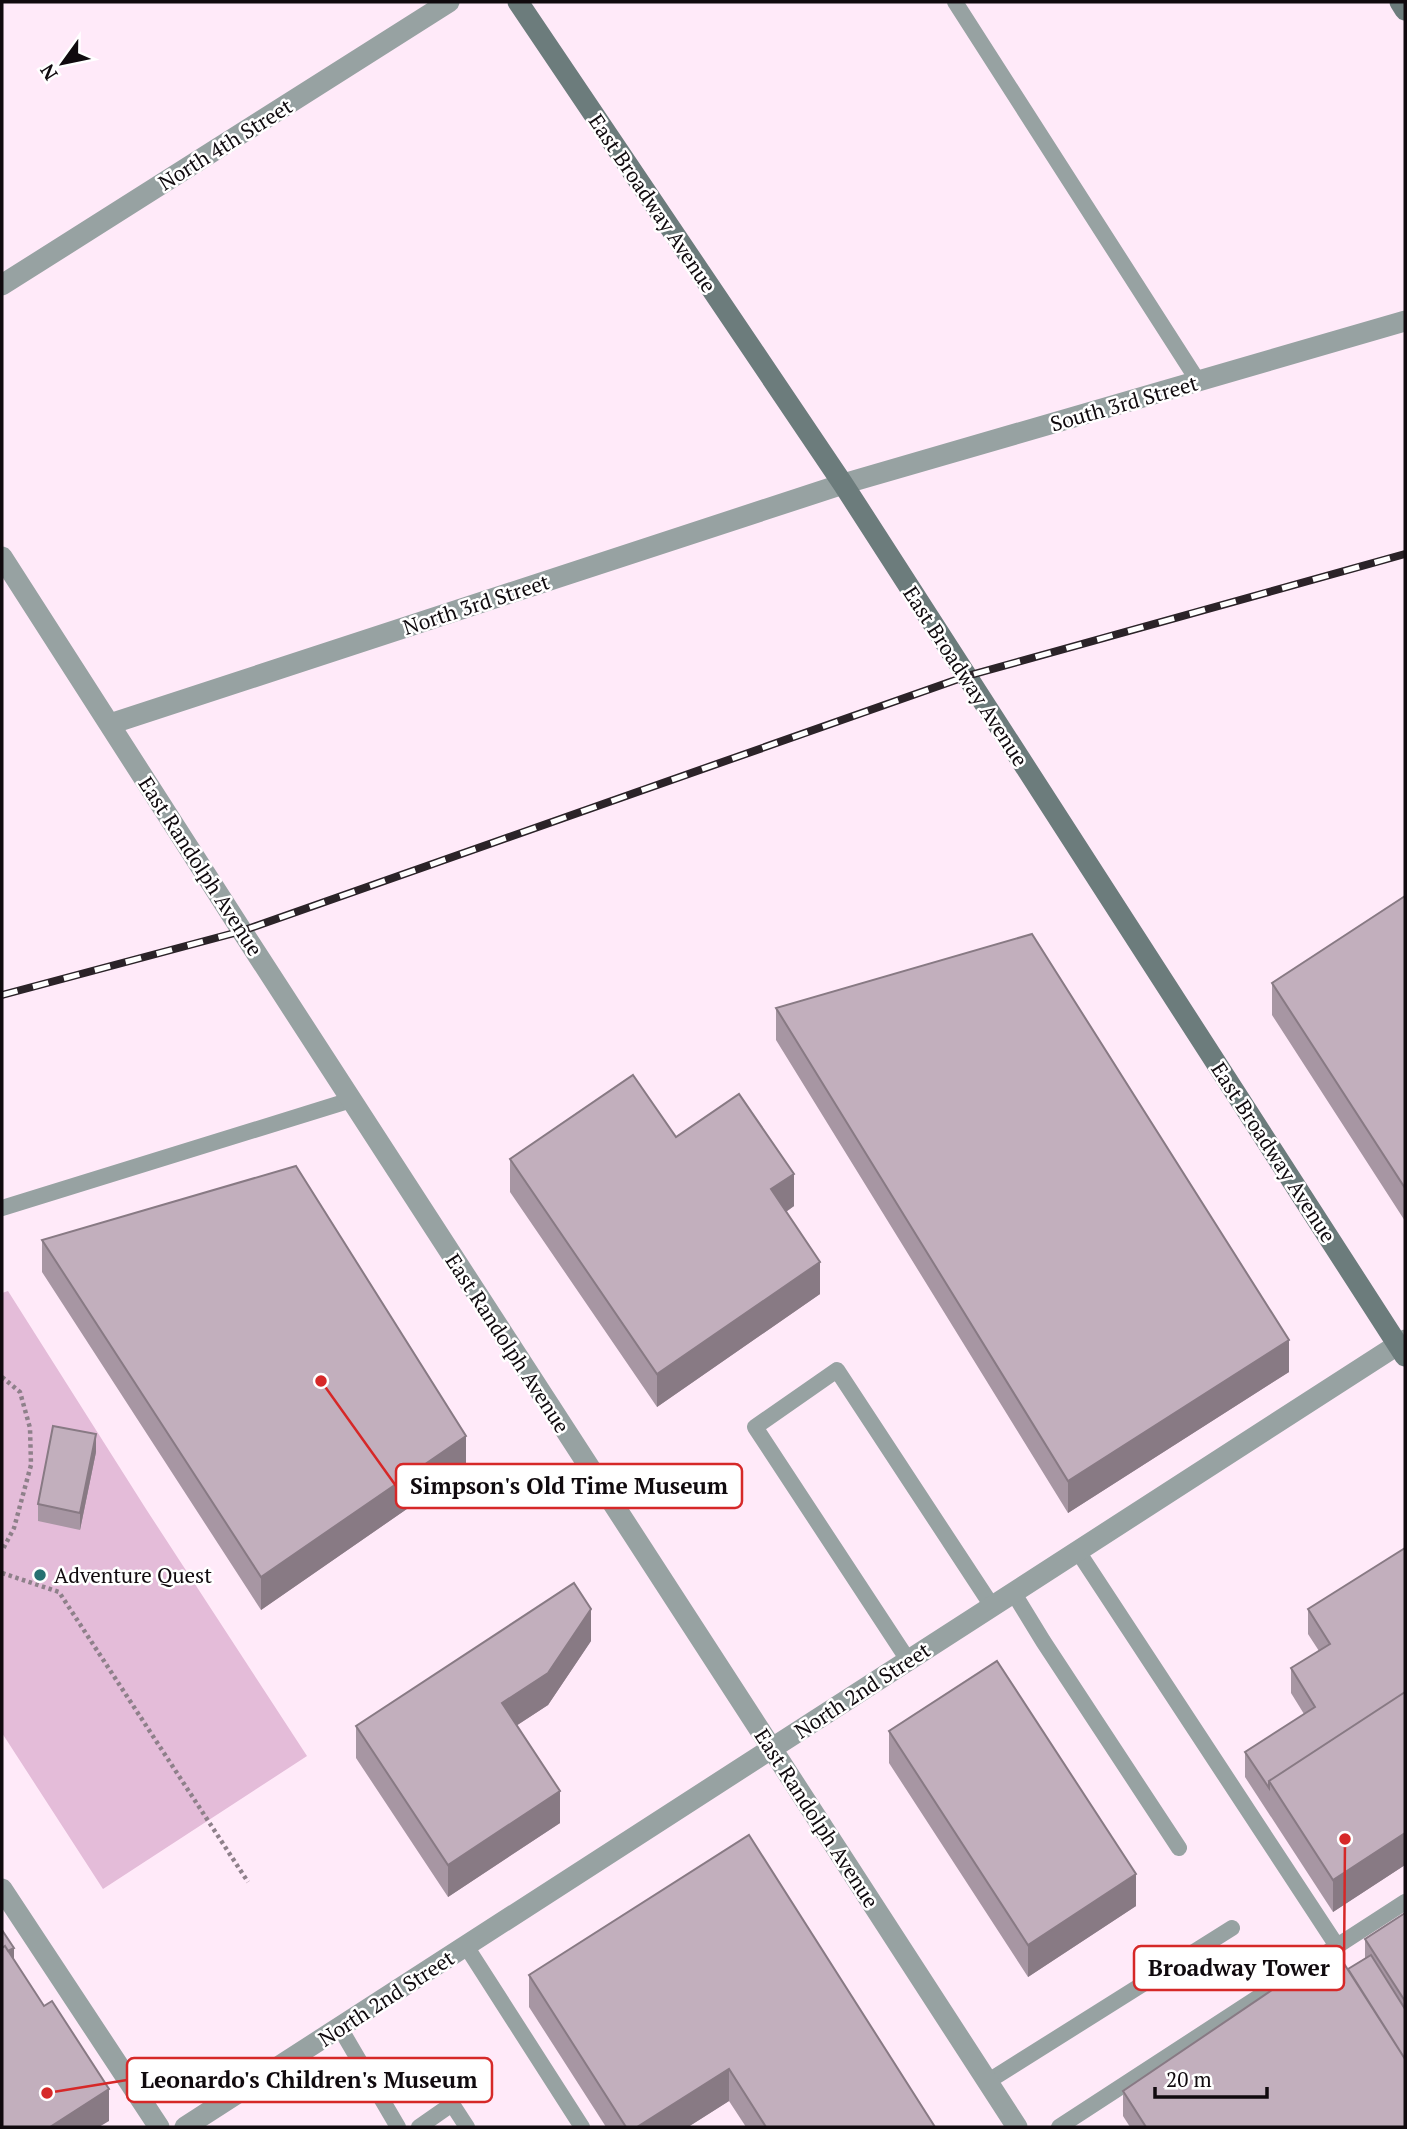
<svg xmlns="http://www.w3.org/2000/svg" width="1407" height="2129" viewBox="0 0 1407 2129" font-family="'PT Serif',serif">
	<rect width="100%" height="100%" fill="#ffeaf9"/>
	<!-- green -->
	<path fill="#e4bcd9" d="M8 1291 146 1509 307 1756 103 1889 2 1733V1293Z"/>
	<g fill="none" stroke-linecap="round" stroke-linejoin="round">
		<!-- path -->
		<path stroke="#8e808a" stroke-width="4.5" stroke-dasharray="3.5 3.5" stroke-linecap="butt" d="M2 1377 20 1392 30 1428 31 1465 14 1528 2 1551
			M2 1573 59 1592 248 1882"/>
		<!-- lane -->
		<path stroke="#97a2a2" stroke-width="16" d="M955 2 1198 381
			M2 1208 351 1100
			M1077 1550 1337 1946 1405 1902
			M1013 1592 1043 1641 1179 1848
			M908 1660 755 1427 837 1370 992 1606
			M466 1946 582 2127
			M340 2028 398 2127
			M987 2082 1232 1928
			M419 2127 452 2104 467 2127
			M1059 2127 1337 1946"/>
		<!-- street -->
		<path stroke="#97a2a2" stroke-width="21" d="M2 285 449 2
			M2 557 242 931 1017 2127
			M110 724 843 484 1405 321
			M2 1889 159 2127
			M185 2127 1405 1340"/>
		<!-- secondary -->
		<path stroke="#6c7c7c" stroke-width="21" d="M518 2 843 484 1405 1356
			M1400 2 1405 10"/>
		<!-- rail casing -->
		<g stroke="#2b2328" stroke-width="8">
			<path id="rail" d="M2 995 242 931 967 676 1405 554"/>
		</g>
		<!-- rail -->
		<use href="#rail" stroke="#fff" stroke-width="5" stroke-dasharray="16" stroke-linecap="butt"/>
	</g>
	<!-- wall -->
	<path fill="#a796a3" d="M1405 896V1221L1272 1015V983Z
		M776 1008 1289 1372 1068 1513 776 1040Z
		M676 1137 794 1206 786 1212 820 1294 657 1407 510 1192V1159Z
		M42 1240 466 1468 261 1610 42 1272Z
		M96 1452 80 1530 38 1521V1504Z
		M1405 1548V1865L1333 1912 1245 1777V1752L1304 1714 1291 1693V1668L1319 1651 1308 1634V1609Z
		M591 1641 548 1705 516 1726 560 1823 448 1897 356 1758V1726Z
		M889 1731 1136 1906 1028 1977 889 1763Z
		M1405 1913V2127H1130L1123 2116V2091L1348 1969 1365 1958V1939Z
		M529 1975 935 2127H746L729 2101 688 2127H606L529 2007Z"/>
	<!-- shaded-wall -->
	<path fill="#887a84" d="M794 1174V1206L771 1222V1189Z
		M820 1262V1294L657 1407V1374Z
		M1289 1340V1372L1068 1513V1481Z
		M96 1434V1452L80 1530V1513Z
		M466 1436V1468L261 1610V1577Z
		M591 1609V1641L548 1705 502 1735V1703Z
		M560 1791V1823L448 1897V1865Z
		M1405 1833V1865L1333 1912V1880Z
		M1136 1874V1906L1028 1977V1945Z
		M14 1948V1973L2 1956Z
		M729 2069V2101L688 2127H637Z
		M109 2089V2121L99 2127H50Z"/>
	<!-- building -->
	<path fill="#c2afbd" stroke="#887a84" stroke-width="2" d="M1405 896V1188L1272 983Z
		M1032 934 1289 1340 1068 1481 776 1008Z
		M633 1075 676 1137 739 1094 794 1174 771 1189 820 1262 657 1374 510 1159Z
		M296 1166 466 1436 261 1577 42 1240Z
		M53 1426 96 1434 80 1513 38 1504Z
		M1405 1548V1692L1269 1781V1788L1245 1752 1315 1707 1291 1668 1330 1644 1308 1609Z
		M574 1583 591 1609 548 1673 502 1703 560 1791 448 1865 356 1726Z
		M997 1661 1136 1874 1028 1945 889 1731Z
		M1405 1692V1833L1333 1880 1269 1781Z
		M749 1835 935 2127H766L729 2069 637 2127H626L529 1975Z
		M1405 1913V2001L1365 1939Z
		M2 1930 14 1948 8 1951 5 1946 2 1948Z
		M5 1946 44 2006 52 2001 109 2089 50 2127H2V1948Z
		M1334 1948 1405 2059V2127H1146L1123 2091Z
		M1371 1955 1405 2009V2059L1348 1969Z"/>
	<!-- markers -->
	<circle fill="#277172" stroke="#fff" stroke-width="2.5" cx="40" cy="1575" r="7"/>
	<g text-anchor="middle" dominant-baseline="central" stroke-width="5" stroke-linejoin="round" paint-order="stroke">
		<!-- street labels -->
		<g font-size="21" fill="#100a0e" stroke="#fff">
			<text transform="translate(225 144) rotate(-32)">North 4th Street</text>
			<text transform="translate(653 203) rotate(56)">East Broadway Avenue</text>
			<text transform="translate(1124 403) rotate(-16)">South 3rd Street</text>
			<text transform="translate(476 604) rotate(-18)">North 3rd Street</text>
			<text transform="translate(966 676) rotate(57)">East Broadway Avenue</text>
			<text transform="translate(201 866) rotate(57)">East Randolph Avenue</text>
			<text transform="translate(1274 1152) rotate(57)">East Broadway Avenue</text>
			<text transform="translate(508 1343) rotate(57)">East Randolph Avenue</text>
			<text transform="translate(862 1690) rotate(-33)">North 2nd Street</text>
			<text transform="translate(817 1818) rotate(57)">East Randolph Avenue</text>
			<text transform="translate(386 1998) rotate(-33)">North 2nd Street</text>
		</g>
		<!-- poi labels -->
		<g font-size="21" fill="#100a0e" stroke="#fff" text-anchor="start">
			<text x="54" y="1575">Adventure Quest</text>
		</g>
	</g>
	<!-- callouts -->
	<path fill="none" stroke="#d62828" stroke-width="2.5" d="M321 1381L396 1486M1345 1839L1344 1968M47 2093L127 2080"/>
	<g fill="#d62828" stroke="#fff" stroke-width="2.5">
		<circle cx="321" cy="1381" r="7"/>
		<circle cx="1345" cy="1839" r="7"/>
		<circle cx="47" cy="2093" r="7"/>
	</g>
	<g fill="#fff" stroke="#d62828" stroke-width="2.5">
		<rect x="396" y="1464" width="346" height="44" rx="7"/>
		<rect x="1134" y="1946" width="210" height="44" rx="7"/>
		<rect x="127" y="2058" width="365" height="44" rx="7"/>
	</g>
	<g font-size="23" text-anchor="middle" font-weight="bold" fill="#100a0e">
		<text x="569" y="1494">Simpson's Old Time Museum</text>
		<text x="1239" y="1976">Broadway Tower</text>
		<text x="309" y="2088">Leonardo's Children's Museum</text>
	</g>
	<!-- border -->
	<rect width="1407" height="2129" fill="none" stroke="#100a0e" stroke-width="7"/>
	<!-- north arrow -->
	<g transform="translate(63 63) rotate(237)" stroke="#ffffff" stroke-width="5" paint-order="stroke">
	<path d="M0-5L12 26L0 18L-12 26Z" fill="#100a0e"/>
	<text y="-10" font-size="19" font-weight="bold" text-anchor="middle" fill="#100a0e">N</text>
	</g>
	<!-- scale -->
	<path d="M1155 2087v10h112v-10" fill="none" stroke="#100a0e" stroke-width="3.5"/>
	<text x="1166" y="2087" font-size="21" fill="#100a0e" stroke="#ffffff" stroke-width="5" paint-order="stroke">20 m</text>
</svg>
